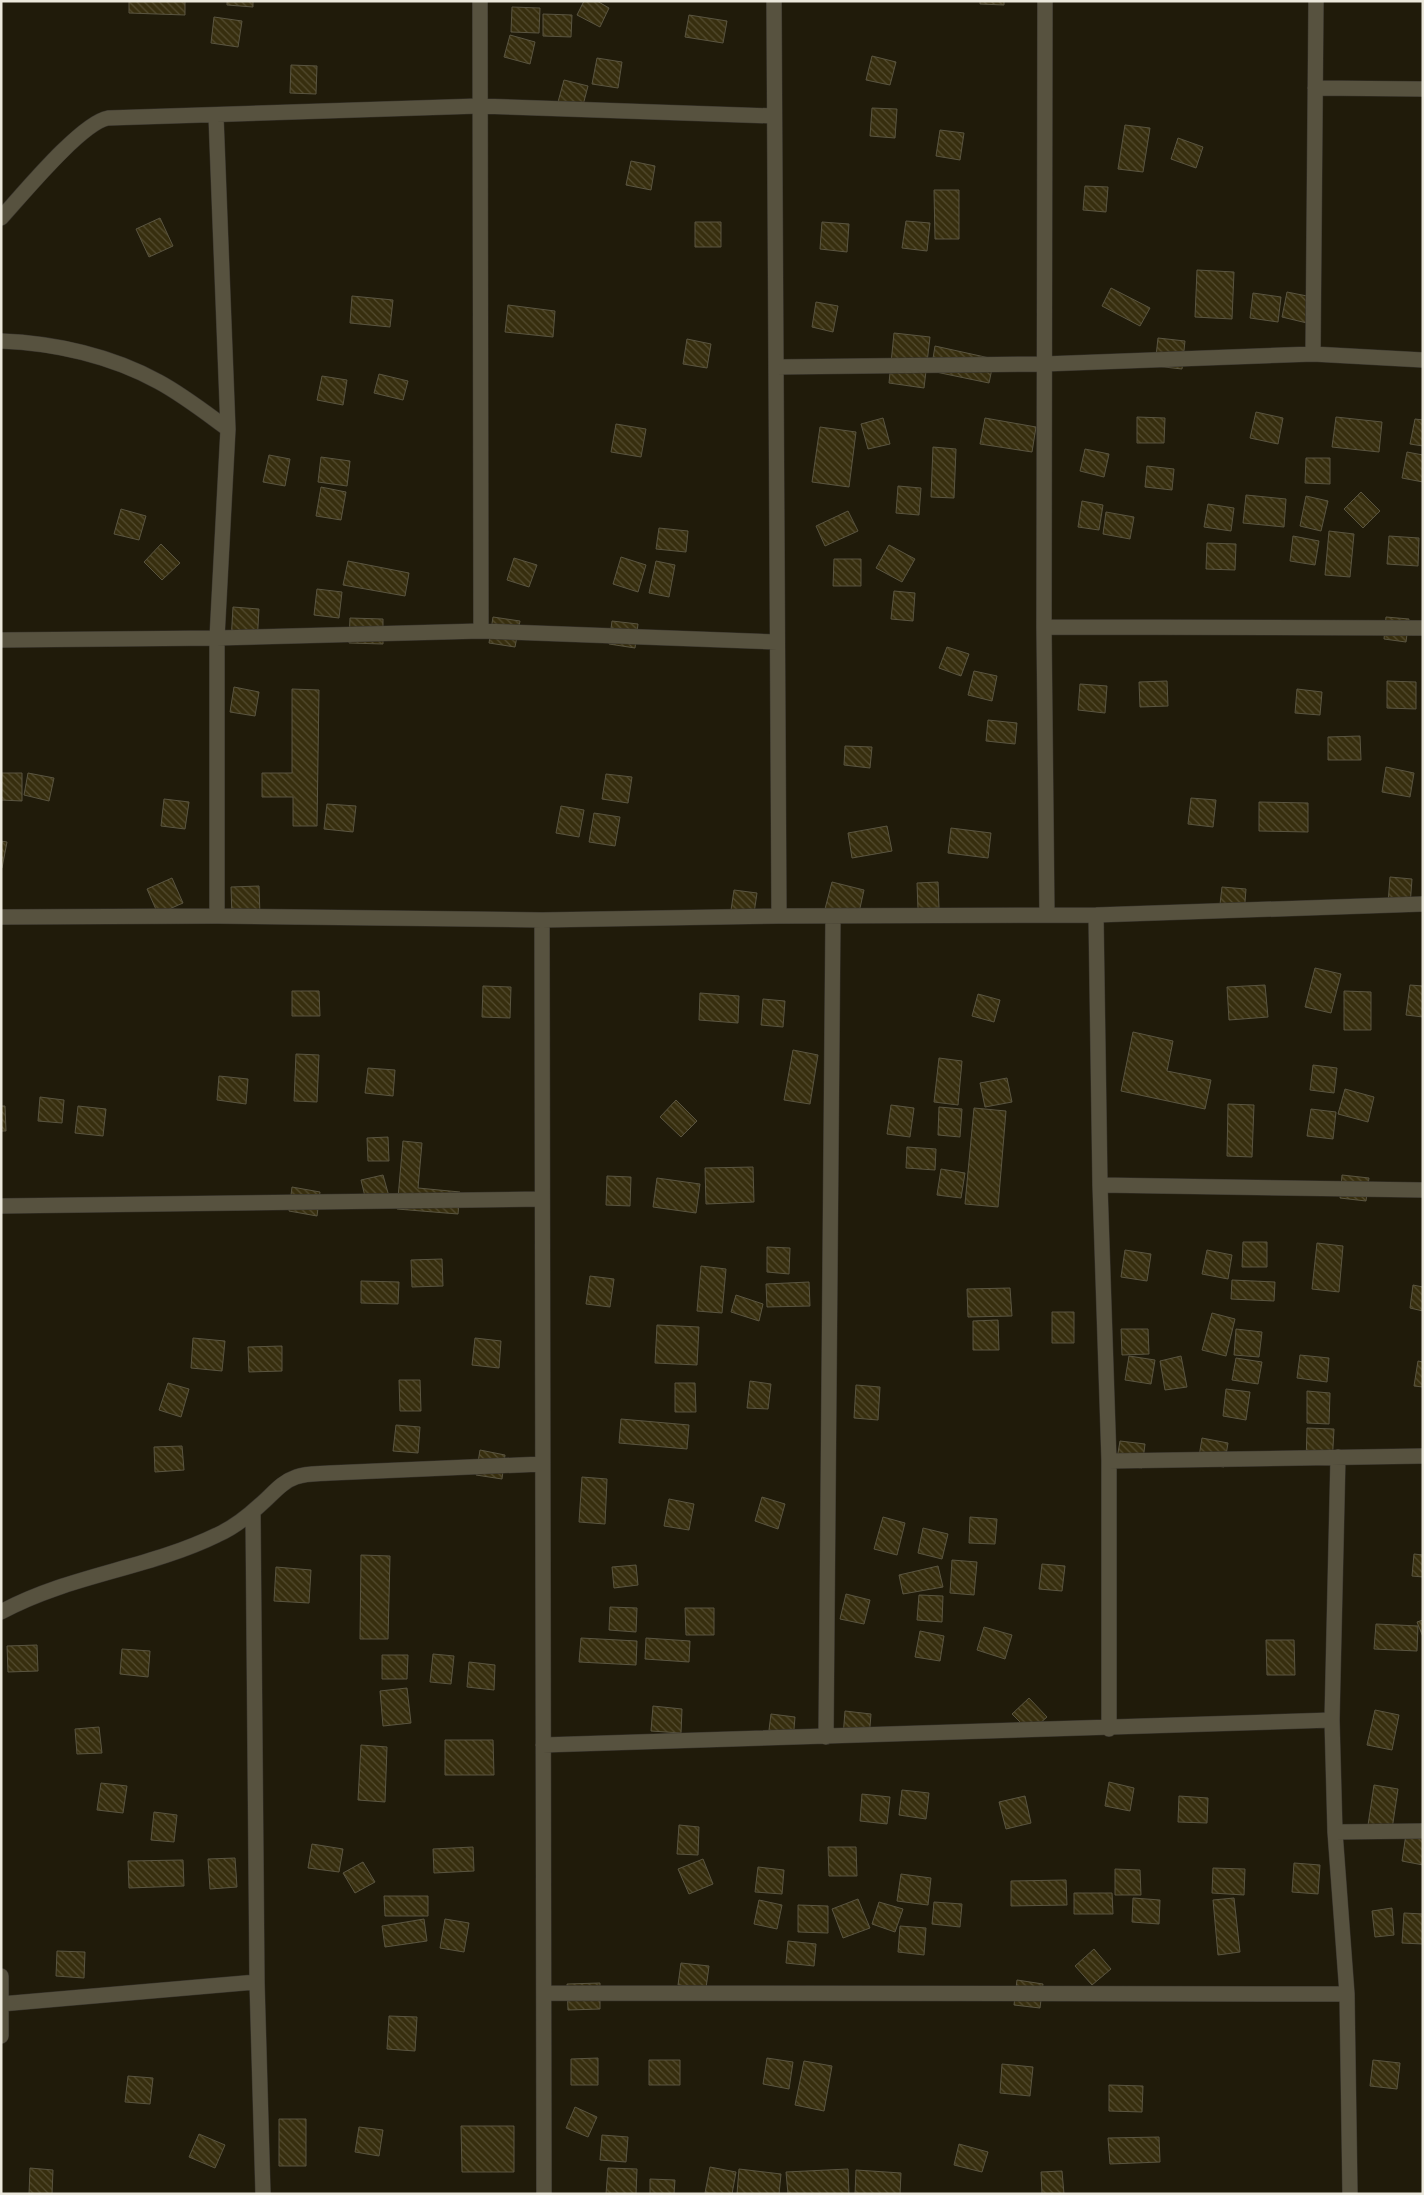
<svg xmlns="http://www.w3.org/2000/svg" width="1424" height="2195" viewBox="0 0 1424 2195" font-family="Poppins,sans-serif">
	<defs>
		<pattern id="building-back-hatch" width="6" height="6" patternUnits="userSpaceOnUse" patternTransform="scale(1.25)"><rect width="6" height="6" fill="#372e0e"/><path d="M-1 5l2 2M0 0l6 6M5-1l2 2" fill="none" stroke="#544c30"/></pattern>
	</defs>
	<rect width="100%" height="100%" fill="#201b0a"/>
	<!-- building -->
	<path fill="url(#building-back-hatch)" stroke="#5a5541" d="M129 1H185V15L129 13Z
		M227 1H253V7L227 5Z
		M584 1H597L609 8 600 27 577 15Z
		M980 1H1004V5L980 4Z
		M512 7 540 8 539 33 511 32Z
		M543 14 572 15 571 37 543 36Z
		M689 15 727 21 723 43 685 37Z
		M214 17 242 21 238 47 211 43Z
		M510 35 535 42 530 64 504 57Z
		M872 56 896 62 890 85 866 80Z
		M597 58 622 62 618 88 592 84Z
		M291 65 317 66 316 94 290 93Z
		M564 80 588 86 582 109 558 102Z
		M872 108 897 109 895 138 870 136Z
		M1125 125 1150 128 1143 172 1118 169Z
		M940 130 964 133 960 160 936 156Z
		M1178 138 1203 147 1196 168 1171 159Z
		M631 161 655 166 651 190 626 185Z
		M1085 186 1108 187 1106 212 1083 210Z
		M934 190H959V239H935Z
		M160 218 173 246 149 257 136 229Z
		M906 221 930 223 927 251 902 248Z
		M695 222H721V247H695Z
		M822 222 849 224 847 252 820 249Z
		M1197 270 1234 272 1232 319 1195 317Z
		M1111 288 1150 308 1140 326 1102 306Z
		M1287 292 1312 297 1307 323 1282 317Z
		M1253 293 1281 297 1278 322 1250 318Z
		M352 296 393 300 390 327 350 323Z
		M816 302 838 306 833 332 812 327Z
		M508 305 555 311 553 337 505 332Z
		M894 333 930 337 924 388 889 383Z
		M1158 338 1185 341 1182 369 1155 366Z
		M687 339 711 344 707 368 683 364Z
		M935 346 994 359 989 383 931 371Z
		M379 374 408 381 403 400 374 393Z
		M322 376 347 380 343 405 317 400Z
		M1256 412 1283 418 1278 444 1250 438Z
		M1137 417 1165 418 1164 443H1137Z
		M1336 417 1382 422 1379 452 1332 447Z
		M883 418 890 444 868 449 861 424Z
		M985 418 1036 427 1032 452 980 444Z
		M1415 419 1423 420V446L1410 444Z
		M616 424 646 429 641 457 611 452Z
		M820 427 856 432 849 487 812 482Z
		M933 447 956 449 954 498 931 497Z
		M1085 449 1109 454 1104 477 1080 471Z
		M1407 452 1423 455V482L1402 478Z
		M269 455 290 459 285 486 263 482Z
		M321 457 350 461 347 486 318 482Z
		M1306 458H1330V484L1305 483Z
		M1147 466 1174 469 1172 490 1145 487Z
		M898 486 921 488 919 515 896 513Z
		M321 487 346 492 341 520 316 516Z
		M1361 492 1380 511 1363 528 1344 509Z
		M1246 495 1286 499 1284 527 1243 523Z
		M1306 496 1328 501 1321 531 1300 526Z
		M1082 501 1103 505 1099 530 1078 527Z
		M1208 504 1234 508 1231 531 1204 527Z
		M121 509 146 516 139 540 114 534Z
		M848 511 858 531 825 546 816 526Z
		M1106 512 1134 517 1130 539 1103 534Z
		M659 528 688 531 686 552 656 549Z
		M1329 531 1354 534 1350 577 1325 575Z
		M1293 536 1319 541 1315 565 1290 561Z
		M1389 536 1419 538 1418 566 1387 564Z
		M1207 543 1236 544 1235 570 1206 569Z
		M161 544 180 563 162 580 144 562Z
		M889 545 915 559 902 582 876 568Z
		M621 557 646 565 638 592 613 584Z
		M514 558 537 565 529 587 507 580Z
		M834 559H861V586H833Z
		M348 561 409 573 405 596 343 585Z
		M656 561 675 565 669 597 649 593Z
		M317 589 342 592 339 618 314 615Z
		M894 591 915 593 913 621 891 619Z
		M233 607 259 609 257 644 231 642Z
		M493 617 520 621 515 647 489 643Z
		M1386 617 1409 619 1406 642 1384 639Z
		M350 618 383 619V644L349 643Z
		M612 621 638 624 635 648 609 644Z
		M947 647 969 654 961 676 939 668Z
		M974 671 997 676 992 701 968 695Z
		M1167 681 1168 706 1140 707 1139 682Z
		M1387 681 1416 682V709L1387 708Z
		M1080 684 1107 686 1105 713 1078 710Z
		M234 687 259 692 255 716 230 712Z
		M292 689 319 690 317 826H293V797H262V773H292Z
		M1297 689 1322 692 1320 715 1295 713Z
		M988 720 1017 723 1015 744 986 741Z
		M1360 736 1361 760H1328V737Z
		M845 746 872 747 870 768 844 765Z
		M1386 767 1414 773 1410 797 1382 792Z
		M1 773H22V801L1 800Z
		M28 773 54 778 49 801 24 795Z
		M606 774 632 777 628 803 602 799Z
		M1191 798 1216 800 1213 827 1188 824Z
		M164 799 189 802 185 829 161 826Z
		M1259 802 1308 803V832L1259 831Z
		M327 804 356 806 353 832 324 829Z
		M561 806 584 810 579 837 556 833Z
		M594 813 620 817 615 846 589 842Z
		M887 826 892 851 852 858 848 833Z
		M951 828 991 833 988 858 948 853Z
		M1 841 7 842 2 868 1 867Z
		M1390 877 1412 879 1410 906 1388 904Z
		M172 878 183 903 158 914 147 889Z
		M832 882 864 890 858 917 825 909Z
		M938 882 939 908 918 909 917 883Z
		M259 886 260 916 232 917 231 887Z
		M1222 887 1246 889 1244 915 1219 913Z
		M734 890 757 893 753 920 730 917Z
		M1315 968 1341 974 1331 1013 1305 1007Z
		M1265 985 1268 1017 1229 1020 1227 987Z
		M1410 985 1423 986V1017L1406 1015Z
		M483 986 511 987 510 1018 482 1017Z
		M292 991H319L320 1016H292Z
		M1344 991 1371 992V1030H1344Z
		M700 993 739 996 738 1023 699 1020Z
		M978 994 1000 1000 994 1022 972 1016Z
		M763 999 785 1001 783 1027 761 1025Z
		M1133 1032 1173 1041 1167 1071 1211 1080 1205 1109 1121 1091Z
		M793 1050 818 1055 810 1104 784 1100Z
		M296 1054 319 1055 317 1102 294 1101Z
		M939 1058 962 1061 958 1105 934 1102Z
		M1313 1065 1337 1068 1334 1093 1310 1090Z
		M368 1068 395 1070 393 1096 365 1093Z
		M219 1076 248 1079 246 1104 217 1100Z
		M1007 1078 1012 1102 985 1107 980 1083Z
		M1345 1089 1374 1097 1368 1122 1338 1114Z
		M40 1097 64 1100 62 1123 38 1121Z
		M676 1100 697 1121 681 1137 660 1117Z
		M1228 1104 1254 1105 1252 1157 1227 1156Z
		M891 1105 914 1108 910 1137 887 1134Z
		M1 1106H5L6 1131H1Z
		M78 1106 106 1109 103 1136 75 1133Z
		M939 1107 962 1109 960 1137 938 1135Z
		M974 1108 1006 1111 998 1207 965 1204Z
		M1311 1109 1336 1112 1333 1139 1307 1136Z
		M388 1137 389 1161H368L367 1138Z
		M403 1141 422 1143 418 1188 460 1192 458 1214 397 1209Z
		M907 1147 936 1149 935 1170 906 1168Z
		M753 1167 754 1202 706 1204 705 1168Z
		M941 1169 965 1173 961 1198 937 1195Z
		M383 1175 390 1200 367 1205 361 1180Z
		M1342 1175 1369 1178 1366 1201 1340 1198Z
		M607 1176 631 1177 630 1206 606 1205Z
		M657 1178 700 1184 696 1213 653 1207Z
		M292 1187 320 1192 317 1216 289 1211Z
		M1243 1242H1267V1267H1242Z
		M1317 1243 1343 1246 1339 1292 1312 1289Z
		M767 1247 790 1248 789 1274 767 1272Z
		M1125 1250 1151 1254 1147 1281 1121 1277Z
		M1207 1250 1232 1255 1228 1279 1202 1274Z
		M442 1259 443 1286 412 1287 411 1260Z
		M701 1266 726 1269 722 1313 697 1311Z
		M590 1276 614 1279 610 1307 586 1304Z
		M1232 1280 1275 1282 1274 1301 1231 1299Z
		M361 1281 399 1282 398 1304 361 1303Z
		M809 1282 810 1306 767 1307 766 1284Z
		M1413 1285 1423 1287V1311L1410 1308Z
		M1010 1288 1012 1316 968 1317 967 1289Z
		M736 1295 763 1304 759 1321 731 1312Z
		M1052 1312H1074V1343H1052Z
		M1212 1313 1235 1319 1226 1356 1202 1350Z
		M998 1320 999 1350H973V1321Z
		M657 1325 699 1327 697 1365 655 1363Z
		M1121 1329H1148L1149 1354 1122 1355Z
		M1236 1329 1262 1332 1259 1357 1234 1355Z
		M193 1338 225 1341 222 1371 191 1368Z
		M475 1338 501 1341 499 1368 472 1365Z
		M282 1346V1371L249 1372 248 1347Z
		M1300 1355 1329 1358 1327 1382 1297 1378Z
		M1129 1356 1155 1360 1151 1384 1125 1380Z
		M1181 1356 1187 1387 1165 1390 1160 1361Z
		M1236 1358 1262 1362 1258 1384 1232 1380Z
		M1418 1361 1423 1362V1387L1414 1386Z
		M399 1380H420L421 1411H400Z
		M750 1381 771 1384 768 1409 747 1408Z
		M168 1383 189 1389 181 1417 159 1410Z
		M675 1383H695L696 1412H675Z
		M856 1385 880 1387 878 1420 854 1418Z
		M1226 1389 1250 1392 1246 1420 1223 1416Z
		M1307 1391 1330 1393 1329 1424 1307 1423Z
		M621 1419 689 1425 687 1449 619 1443Z
		M396 1425 420 1427 418 1453 393 1451Z
		M1307 1428 1334 1429 1332 1465 1306 1464Z
		M1202 1438 1228 1443 1224 1467 1198 1463Z
		M1120 1441 1145 1444 1142 1468 1116 1465Z
		M182 1446 184 1470 155 1472 154 1447Z
		M480 1450 505 1455 502 1479 476 1475Z
		M582 1477 607 1479 605 1524 579 1522Z
		M762 1497 785 1504 778 1529 755 1521Z
		M669 1499 694 1504 689 1530 664 1526Z
		M883 1517 905 1523 897 1555 874 1549Z
		M970 1517 997 1519 995 1544 969 1543Z
		M923 1528 948 1534 942 1559 918 1553Z
		M1414 1554 1423 1555V1577L1412 1576Z
		M361 1555 390 1556 388 1639H360Z
		M952 1560 977 1562 974 1595 950 1593Z
		M1042 1564 1065 1566 1062 1591 1039 1589Z
		M636 1565 638 1585 614 1588 612 1567Z
		M938 1566 943 1587 903 1594 899 1575Z
		M276 1567 311 1570 309 1603 274 1601Z
		M846 1594 870 1600 864 1624 840 1619Z
		M919 1595 943 1596 942 1622 917 1620Z
		M610 1607 637 1608 636 1632 609 1630Z
		M685 1608H714V1635H686Z
		M1423 1620V1637L1417 1622Z
		M1376 1624 1418 1626 1417 1651 1374 1649Z
		M984 1627 1012 1635 1005 1659 977 1650Z
		M920 1631 944 1636 940 1661 915 1657Z
		M581 1638 637 1641 636 1665 579 1662Z
		M646 1638 690 1641 689 1662 645 1659Z
		M1266 1640H1294L1295 1675H1267Z
		M37 1645 38 1671 8 1672 7 1646Z
		M122 1649 150 1651 148 1677 120 1674Z
		M433 1654 454 1656 451 1684 430 1682Z
		M382 1655H408L407 1679H382Z
		M469 1662 495 1665 494 1690 467 1687Z
		M407 1688 411 1723 383 1726 380 1691Z
		M1029 1698 1047 1717 1030 1732 1012 1714Z
		M653 1706 682 1709 681 1733 651 1731Z
		M1375 1710 1399 1715 1392 1750 1367 1745Z
		M845 1711 871 1714 869 1739 843 1737Z
		M771 1714 795 1717 793 1741 768 1738Z
		M99 1727 102 1753 77 1754 75 1729Z
		M445 1740H493L494 1775H445Z
		M361 1745 387 1747 385 1802 358 1800Z
		M1109 1782 1134 1788 1130 1811 1105 1806Z
		M101 1783 127 1786 123 1813 97 1810Z
		M1374 1785 1398 1789 1391 1836 1367 1832Z
		M902 1790 929 1793 926 1819 899 1815Z
		M862 1794 890 1797 887 1824 860 1821Z
		M1025 1796 1031 1823 1006 1829 999 1802Z
		M1179 1796 1208 1798 1207 1823 1178 1822Z
		M154 1812 177 1815 174 1842 151 1840Z
		M679 1825 699 1827 698 1855 677 1854Z
		M1406 1834 1423 1837V1865L1402 1861Z
		M312 1844 343 1849 339 1872 308 1868Z
		M473 1847 474 1871 434 1873 433 1849Z
		M828 1847H856L857 1876H829Z
		M235 1858 237 1887 210 1889 208 1859Z
		M703 1859 713 1884 689 1894 678 1869Z
		M183 1860 184 1886 129 1888 128 1861Z
		M363 1862 375 1882 355 1893 343 1873Z
		M1294 1863 1320 1865 1318 1894 1292 1892Z
		M758 1867 784 1870 782 1894 755 1892Z
		M1213 1868 1245 1869 1244 1895 1212 1893Z
		M1115 1869 1140 1870 1141 1895H1115Z
		M901 1874 931 1878 928 1905 897 1901Z
		M1066 1880 1067 1905 1011 1906V1881Z
		M1074 1893H1112L1113 1914H1074Z
		M384 1896H428V1916H385Z
		M1133 1898 1160 1900 1159 1924 1132 1922Z
		M1234 1898 1240 1952 1218 1955 1213 1900Z
		M858 1899 870 1928 843 1938 832 1909Z
		M759 1900 782 1905 777 1929 754 1924Z
		M879 1902 903 1909 895 1932 872 1924Z
		M934 1902 962 1904 960 1927 932 1924Z
		M798 1905 828 1906V1933L798 1932Z
		M1392 1908 1394 1935 1375 1937 1372 1911Z
		M1404 1913 1423 1914V1944L1402 1943Z
		M424 1919 427 1941 385 1947 382 1926Z
		M445 1919 469 1923 464 1952 440 1948Z
		M900 1926 926 1928 924 1955 898 1952Z
		M788 1941 816 1944 814 1966 786 1963Z
		M1094 1949 1111 1969 1092 1985 1075 1966Z
		M57 1951 85 1952 84 1978 56 1976Z
		M681 1963 709 1966 706 1988 678 1985Z
		M1017 1980 1043 1984 1040 2008 1014 2005Z
		M600 1983V2009L568 2010 567 1984Z
		M389 2016 417 2017 415 2051 387 2049Z
		M598 2058V2085H571V2059Z
		M767 2058 793 2062 789 2089 763 2084Z
		M649 2060H680V2085H649Z
		M1373 2060 1400 2063 1397 2089 1370 2086Z
		M804 2061 832 2066 824 2111 795 2105Z
		M1002 2064 1033 2067 1030 2096 1000 2093Z
		M128 2076 153 2078 150 2104 125 2102Z
		M1109 2085 1143 2086 1142 2112 1109 2111Z
		M575 2107 597 2117 588 2137 566 2128Z
		M279 2119H306V2166H279Z
		M461 2126H514V2172H462Z
		M359 2127 383 2130 379 2156 355 2152Z
		M199 2134 225 2145 215 2168 189 2157Z
		M602 2135 628 2137 626 2162 600 2160Z
		M1159 2137 1160 2162 1110 2164 1108 2138Z
		M959 2144 988 2152 982 2172 954 2165Z
		M710 2167 736 2172 732 2194 705 2193Z
		M30 2168 53 2170 52 2194H29Z
		M608 2168 637 2169 636 2194H606Z
		M739 2169 781 2174 779 2194H737Z
		M848 2169 849 2194H788L786 2172Z
		M856 2170 901 2173 900 2194H855Z
		M1062 2171 1064 2194H1042L1041 2172Z
		M650 2179 675 2180 674 2194H650Z"/>
	<g fill="none" stroke-linecap="round" stroke-linejoin="round">
		<!-- minor casing -->
		<g stroke="#37332c" stroke-width="16">
			<path id="minor" d="M480 1 481 631
				M774 1 779 916
				M1045 1 1044 627 1047 915
				M1315 88 1423 89
				M216 116 228 429 217 638V916
				M1 218C22 195 81 123 108 118L479 106 774 116
				M1 341C55 343 112 356 159 382 183 395 206 413 228 429
				M1313 354 1316 1
				M776 367 1044 364 1313 354 1423 360
				M1044 627 1423 628
				M1 640 217 638 481 631 777 642
				M1096 915 1100 1185 1109 1461V1729
				M1 917 217 916 542 920 779 916 1096 915 1423 904
				M542 920 544 2194
				M1100 1185 1423 1190
				M1 1206 542 1199
				M1338 1457 1332 1720 1335 1832 1347 1994 1350 2194
				M1109 1461 1423 1456
				M253 1512 257 1982 263 2194
				M1 1612C69 1575 147 1569 217 1535 233 1528 247 1517 260 1505 272 1495 281 1482 296 1477 307 1473 319 1474 330 1473L542 1464
				M826 1737 833 916
				M543 1745 1332 1720
				M1335 1832 1423 1831
				M1 1976V2036
				M544 1993 1347 1994
				M1 2004 257 1982"/>
		</g>
		<!-- minor -->
		<use href="#minor" stroke="#57523f" stroke-width="15"/>
	</g>
	<!-- border -->
	<rect width="1424" height="2195" fill="none" stroke="#ebe8dc" stroke-width="5"/>
</svg>
